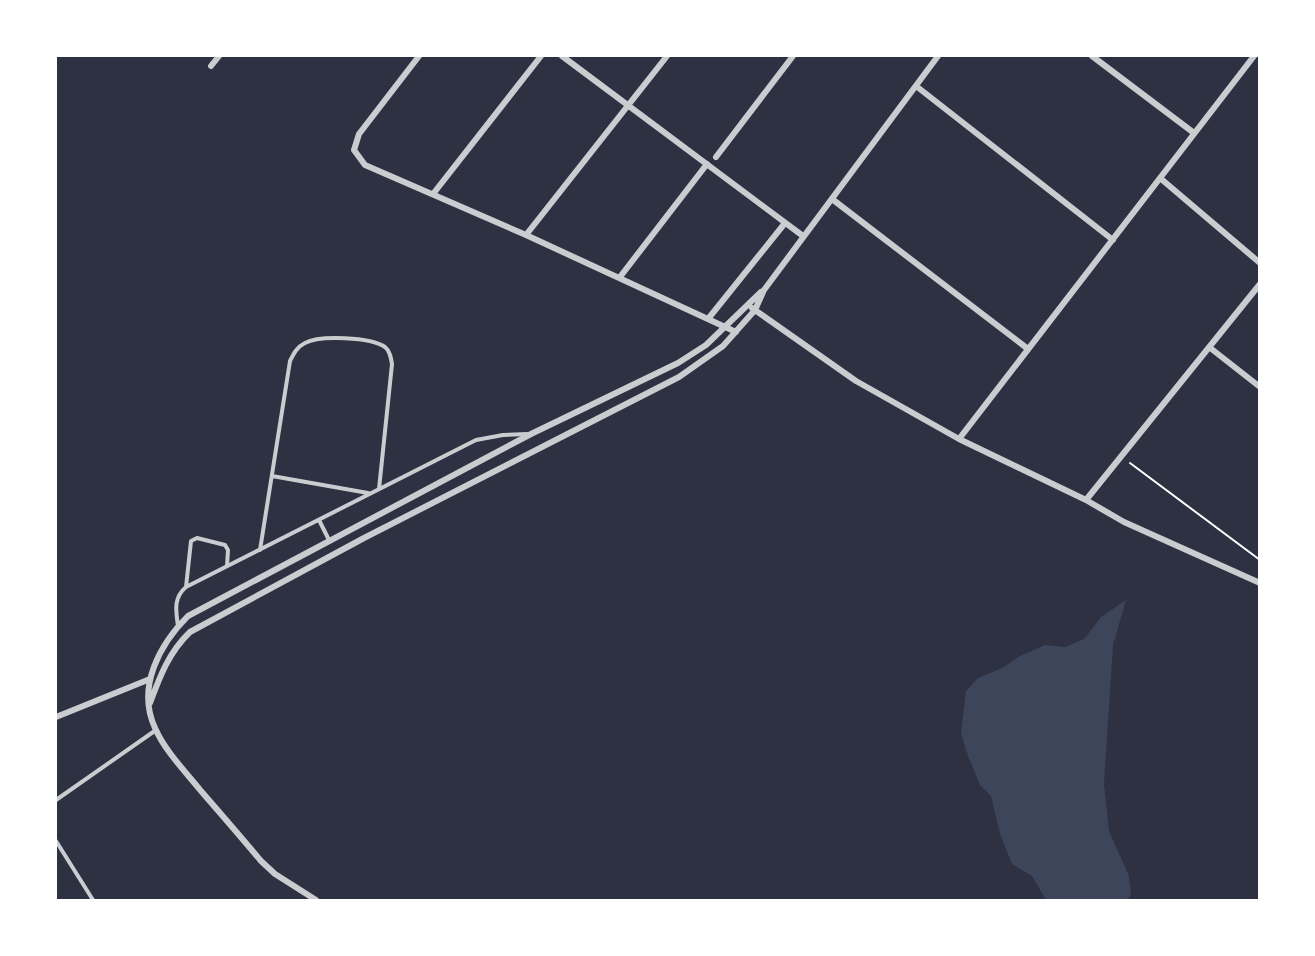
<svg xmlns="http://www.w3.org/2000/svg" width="1315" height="956" viewBox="0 0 1315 956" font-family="'Open Sans',sans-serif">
	<rect width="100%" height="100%" fill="#2d3142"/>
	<!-- green -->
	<path fill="#3c4559" d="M1126 600 1113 645 1104 784 1109 831 1129 876 1131 895 1127 900H1046L1032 876 1012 864 1000 834 991 796 980 785 968 756 961 733 966 691 978 678 1002 668 1020 656 1045 645 1065 647 1084 639 1101 617Z"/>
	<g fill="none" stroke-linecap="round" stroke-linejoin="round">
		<!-- path -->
		<path stroke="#fff" stroke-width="2" d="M1130 463 1260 560"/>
		<!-- service -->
		<path stroke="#caccd0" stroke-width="4" d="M272 476 368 493
			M319 520 329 540
			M260 550 290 361C294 353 297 347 305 343 319 335 371 337 385 347 390 351 391 358 392 364L379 489
			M186 587 191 541 197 538 225 545 228 550 227 566
			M178 626C176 611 173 598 186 587L476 440 503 435 527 434
			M56 800 156 730
			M56 841 93 900"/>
		<!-- minor -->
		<path stroke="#caccd0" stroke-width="6" d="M419 56 359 134 354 150 365 165 526 235 736 332
			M562 56 803 236
			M1092 56 1194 133
			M211 66 219 56
			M916 86 1113 240
			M716 157 793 56
			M1160 178 1260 263
			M433 194 541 56
			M832 199 1028 349
			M526 235 667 56
			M620 277 707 164
			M752 308 856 381 959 439 1086 500 1124 522 1260 583
			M708 319 785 223
			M1209 347 1260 387
			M959 439 1254 56
			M1086 500 1260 284
			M150 703C160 676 169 652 190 632L364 538 679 377 723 346 755 310 764 290 938 56
			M56 717 150 679
			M316 900 275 874 261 861C241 837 221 814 201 791 185 771 165 751 155 728 136 687 160 644 188 616L531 434 678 363 706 345 761 292"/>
	</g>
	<!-- border -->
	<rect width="1315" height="956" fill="none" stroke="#ffffff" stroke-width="114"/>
</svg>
